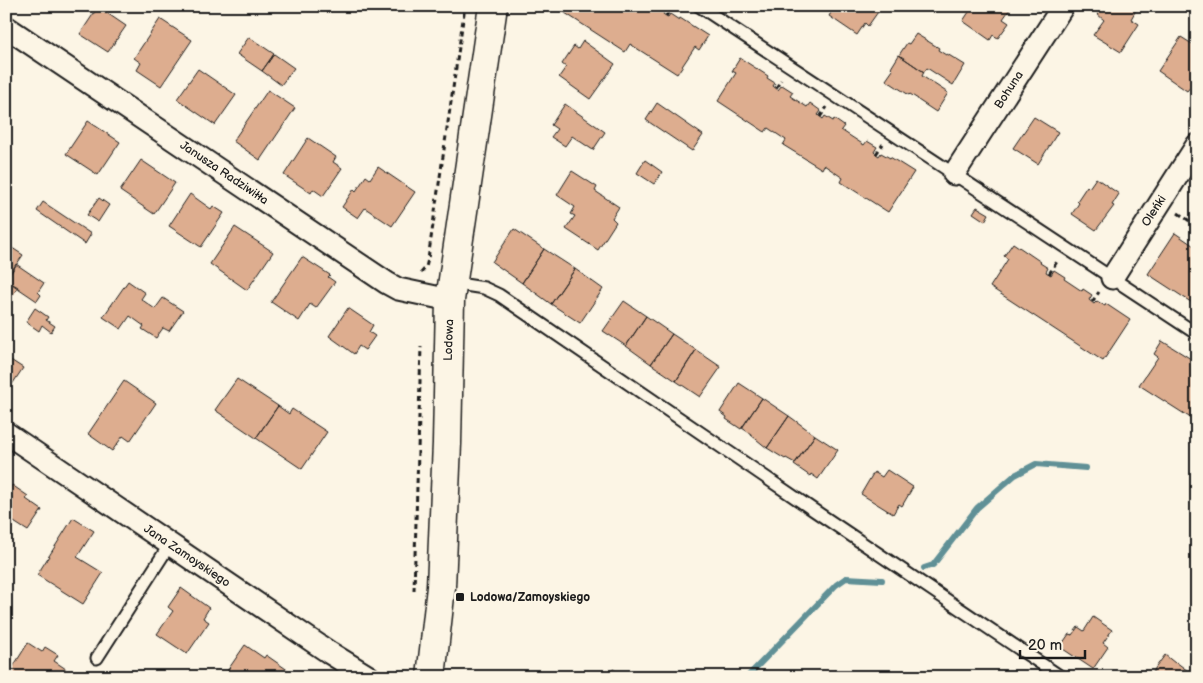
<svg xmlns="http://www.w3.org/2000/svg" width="1203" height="683" viewBox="0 0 1203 683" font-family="'Balsamiq Sans',sans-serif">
	<rect width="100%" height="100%" fill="#fcf5e5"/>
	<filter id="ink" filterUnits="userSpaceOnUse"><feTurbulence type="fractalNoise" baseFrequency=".02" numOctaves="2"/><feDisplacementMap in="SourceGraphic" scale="10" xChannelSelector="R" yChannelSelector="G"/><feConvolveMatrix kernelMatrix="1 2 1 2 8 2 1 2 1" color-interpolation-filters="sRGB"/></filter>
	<g filter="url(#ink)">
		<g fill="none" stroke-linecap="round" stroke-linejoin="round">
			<!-- stream -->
			<path stroke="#609096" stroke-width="6" d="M924 568 933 565 977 508 1015 475 1036 464 1086 468
				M747 677 836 585 846 578 882 580"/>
		</g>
		<!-- building -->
		<path fill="#ddad8f" stroke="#1c1c1c" d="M569 6H662L666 9 663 14 666 16 668 17 670 14 679 20 680 18 708 36 699 50 695 47 677 74 630 44 625 52 565 13Z
			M835 6H875L880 9 868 26 865 23 857 35 829 16Z
			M973 6H1005L1010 9 1003 19 1009 23 998 38 993 35 990 40 963 21Z
			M1102 6H1130L1136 10 1131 19 1139 24 1121 52 1093 35 1104 20 1097 14Z
			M98 7 126 26 108 52 80 34Z
			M160 19 192 40 161 86 137 70 141 63 134 58Z
			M916 34 939 48 938 50 946 55 947 54 965 65 953 85 927 68 924 72 899 55 907 43 909 44Z
			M249 37 274 54 262 71 237 54Z
			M1181 37 1197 47V79L1187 91 1158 71Z
			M583 41 615 64 590 99 559 77 566 67 562 64 574 46 578 49Z
			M274 54 294 68 281 85 262 71Z
			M899 55 924 72 922 76 948 93 936 112 918 100V99L910 94 909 95 886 80 893 70 891 68Z
			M740 58 768 76 767 78 775 83 773 86 778 90 782 85 793 92 790 96 807 107 810 103 821 111 818 115 823 119 825 116 833 121 834 119 844 126 841 130 864 145 867 141 877 147 874 152 876 154 879 156 881 153 890 158V157L914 172 888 212 841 182 843 178 824 165 822 169 783 145 786 140 768 128 765 132 718 101 736 73 732 71Z
			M198 69 236 95 215 125 177 99Z
			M268 90 295 108 260 160 233 141Z
			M657 103 703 135 692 151 646 120Z
			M565 104 605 132 593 150 572 136 565 146 551 137 557 129 551 125Z
			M1034 117 1058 132 1038 164 1013 148Z
			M88 121 120 142 98 175 66 154Z
			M308 138 336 157 333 162 342 168 323 196 313 189 311 193 284 175Z
			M141 160 175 183 154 214 120 191Z
			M645 160 662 172 654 184 637 173Z
			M378 167 415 192 392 226 365 208 358 218 342 207 354 189 356 191 366 176 370 179Z
			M572 171 597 187 595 191 619 207 612 218 616 222 598 250 566 229 575 216 571 214 575 207 557 195Z
			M1096 178 1119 194 1112 205 1114 206 1096 230 1072 214 1079 203 1077 201 1087 186 1089 188Z
			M190 194 211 209 213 206 224 213 201 247 169 226Z
			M99 198 109 205 98 222 87 215Z
			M43 202 91 234 85 244 37 211Z
			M977 207 989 214 985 221 973 213Z
			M235 227 273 252 247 290 210 264Z
			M514 229 544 249 522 283 492 262Z
			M1175 233 1197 248V306L1148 274Z
			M1013 243 1041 262 1040 263 1048 268 1046 272 1051 275 1054 270 1065 277 1064 279 1082 291 1083 289 1092 295 1089 300 1094 304 1097 301 1105 306 1106 304 1130 320 1103 361 990 287 1008 259 1004 256Z
			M6 244 23 255 6 280Z
			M544 249 575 269 551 304 522 283Z
			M302 257 330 275 328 277 335 282 316 308 310 304 299 321 271 302Z
			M16 264 44 283 38 292 41 295 37 301 6 280Z
			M575 269 603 289 580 323 551 304Z
			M6 280 18 287 6 305Z
			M128 281 145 293 141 299 155 309 163 298 183 311 169 331 163 328 156 338 142 329 144 326 130 316 121 329 103 317Z
			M624 301 646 316 626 346 603 331Z
			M35 308 48 317 46 320 55 326 51 332 42 325 39 331 26 322Z
			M348 308 373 325 369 332 375 336 365 350 359 346 354 354 329 336Z
			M646 316 672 334 651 364 626 346Z
			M672 334 696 350 676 381 651 364Z
			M1162 341 1191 359 1190 361 1197 366 1196 370H1197V422L1139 385 1158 357 1154 354Z
			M696 350 721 367 700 397 676 381Z
			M6 357 23 368 7 392H6Z
			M237 379 278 406 256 438 215 410Z
			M124 381 156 403 130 441 123 436 112 451 88 434Z
			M739 383 762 398 741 429 726 419 727 417 720 412Z
			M762 398 789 416 767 448 751 435V434L742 428Z
			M278 406 289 414 292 409 327 432 302 469 256 438Z
			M789 416 815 435 795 463 786 458 785 459 767 448Z
			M815 435 838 450 818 479 811 474 810 476 794 465Z
			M887 470 913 487 902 506 899 504 893 514 861 494 874 472 882 477Z
			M12 485 28 496 26 499 42 510 28 531 6 517V490L8 491Z
			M73 518 94 531 77 557 103 573 83 604 37 575Z
			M181 588 209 608 203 618 209 622 187 654 157 634 173 611 168 607Z
			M1093 617 1112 630 1103 643 1108 647 1093 669 1060 647 1069 634 1072 635 1078 627 1084 631Z
			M28 643 42 652 45 647 58 655 54 661 66 669 61 677H14L9 673Z
			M245 645 264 658 266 655 289 671 287 672 294 677H223Z
			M1165 655 1175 663 1176 662 1196 677H1150L1156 667Z
			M613 669 625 677H608Z"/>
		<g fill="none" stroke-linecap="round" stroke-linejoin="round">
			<!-- service casing -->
			<g stroke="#1c1c1c" stroke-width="15">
				<path id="service" d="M699 6 1197 334
					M452 283 484 288 499 295 812 509 1061 677
					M97 658 170 544"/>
			</g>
			<!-- minor casing -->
			<g stroke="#1c1c1c" stroke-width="25">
				<path id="minor" d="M6 27 387 283 398 289 450 300
					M954 174 1063 6
					M1112 278 1197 145
					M6 433 330 653 369 677"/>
			</g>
			<!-- tertiary casing -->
			<g stroke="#1c1c1c" stroke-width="31">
				<path id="tertiary" d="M431 677 441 587 447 443 450 300 493 6"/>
			</g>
			<!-- path -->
			<path stroke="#1c1c1c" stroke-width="3" stroke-dasharray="5 4" stroke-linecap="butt" d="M563 6 565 8
				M666 16 672 6
				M776 88 781 80
				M820 117 827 107
				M876 154 883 144
				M1178 213 1197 226
				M421 273 426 267 428 259 465 6
				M1049 274 1058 260
				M1092 302 1099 292
				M414 591 421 346"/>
			<!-- service -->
			<use href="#service" stroke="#fcf5e5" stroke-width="11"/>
			<!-- minor -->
			<use href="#minor" stroke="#fcf5e5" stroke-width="21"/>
			<!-- tertiary -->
			<use href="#tertiary" stroke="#fcf5e5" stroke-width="28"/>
		</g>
	</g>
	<!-- markers -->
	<rect fill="#1c1c1c" stroke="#fcf5e5" stroke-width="2" x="455" y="592" width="10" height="10" rx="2.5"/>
	<g text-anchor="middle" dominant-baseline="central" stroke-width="4" stroke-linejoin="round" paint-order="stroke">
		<!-- street labels -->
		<g font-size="12" fill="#1c1c1c" stroke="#fcf5e5">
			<text transform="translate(1009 90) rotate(-57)">Bohuna</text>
			<text transform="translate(224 173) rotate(34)">Janusza Radziwiłła</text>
			<text transform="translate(1154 211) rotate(-57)">Oleńki</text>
			<text transform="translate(449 340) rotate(-88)">Lodowa</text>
			<text transform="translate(187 556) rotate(34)">Jana Zamoyskiego</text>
		</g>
		<!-- poi labels -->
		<g font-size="12" font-weight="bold" fill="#1c1c1c" stroke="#fcf5e5" text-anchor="start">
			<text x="470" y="597">Lodowa/Zamoyskiego</text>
		</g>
	</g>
	<!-- margin -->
	<rect width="1203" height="683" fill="none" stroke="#fcf5e5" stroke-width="25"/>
	<rect x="12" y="12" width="1178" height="658" fill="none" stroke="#1c1c1c" stroke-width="2" filter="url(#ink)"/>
	<!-- scale -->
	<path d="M1020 650v8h65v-8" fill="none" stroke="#1c1c1c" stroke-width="2.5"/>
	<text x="1028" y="650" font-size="15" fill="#1c1c1c" stroke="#fcf5e5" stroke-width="4" paint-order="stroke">20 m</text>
</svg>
